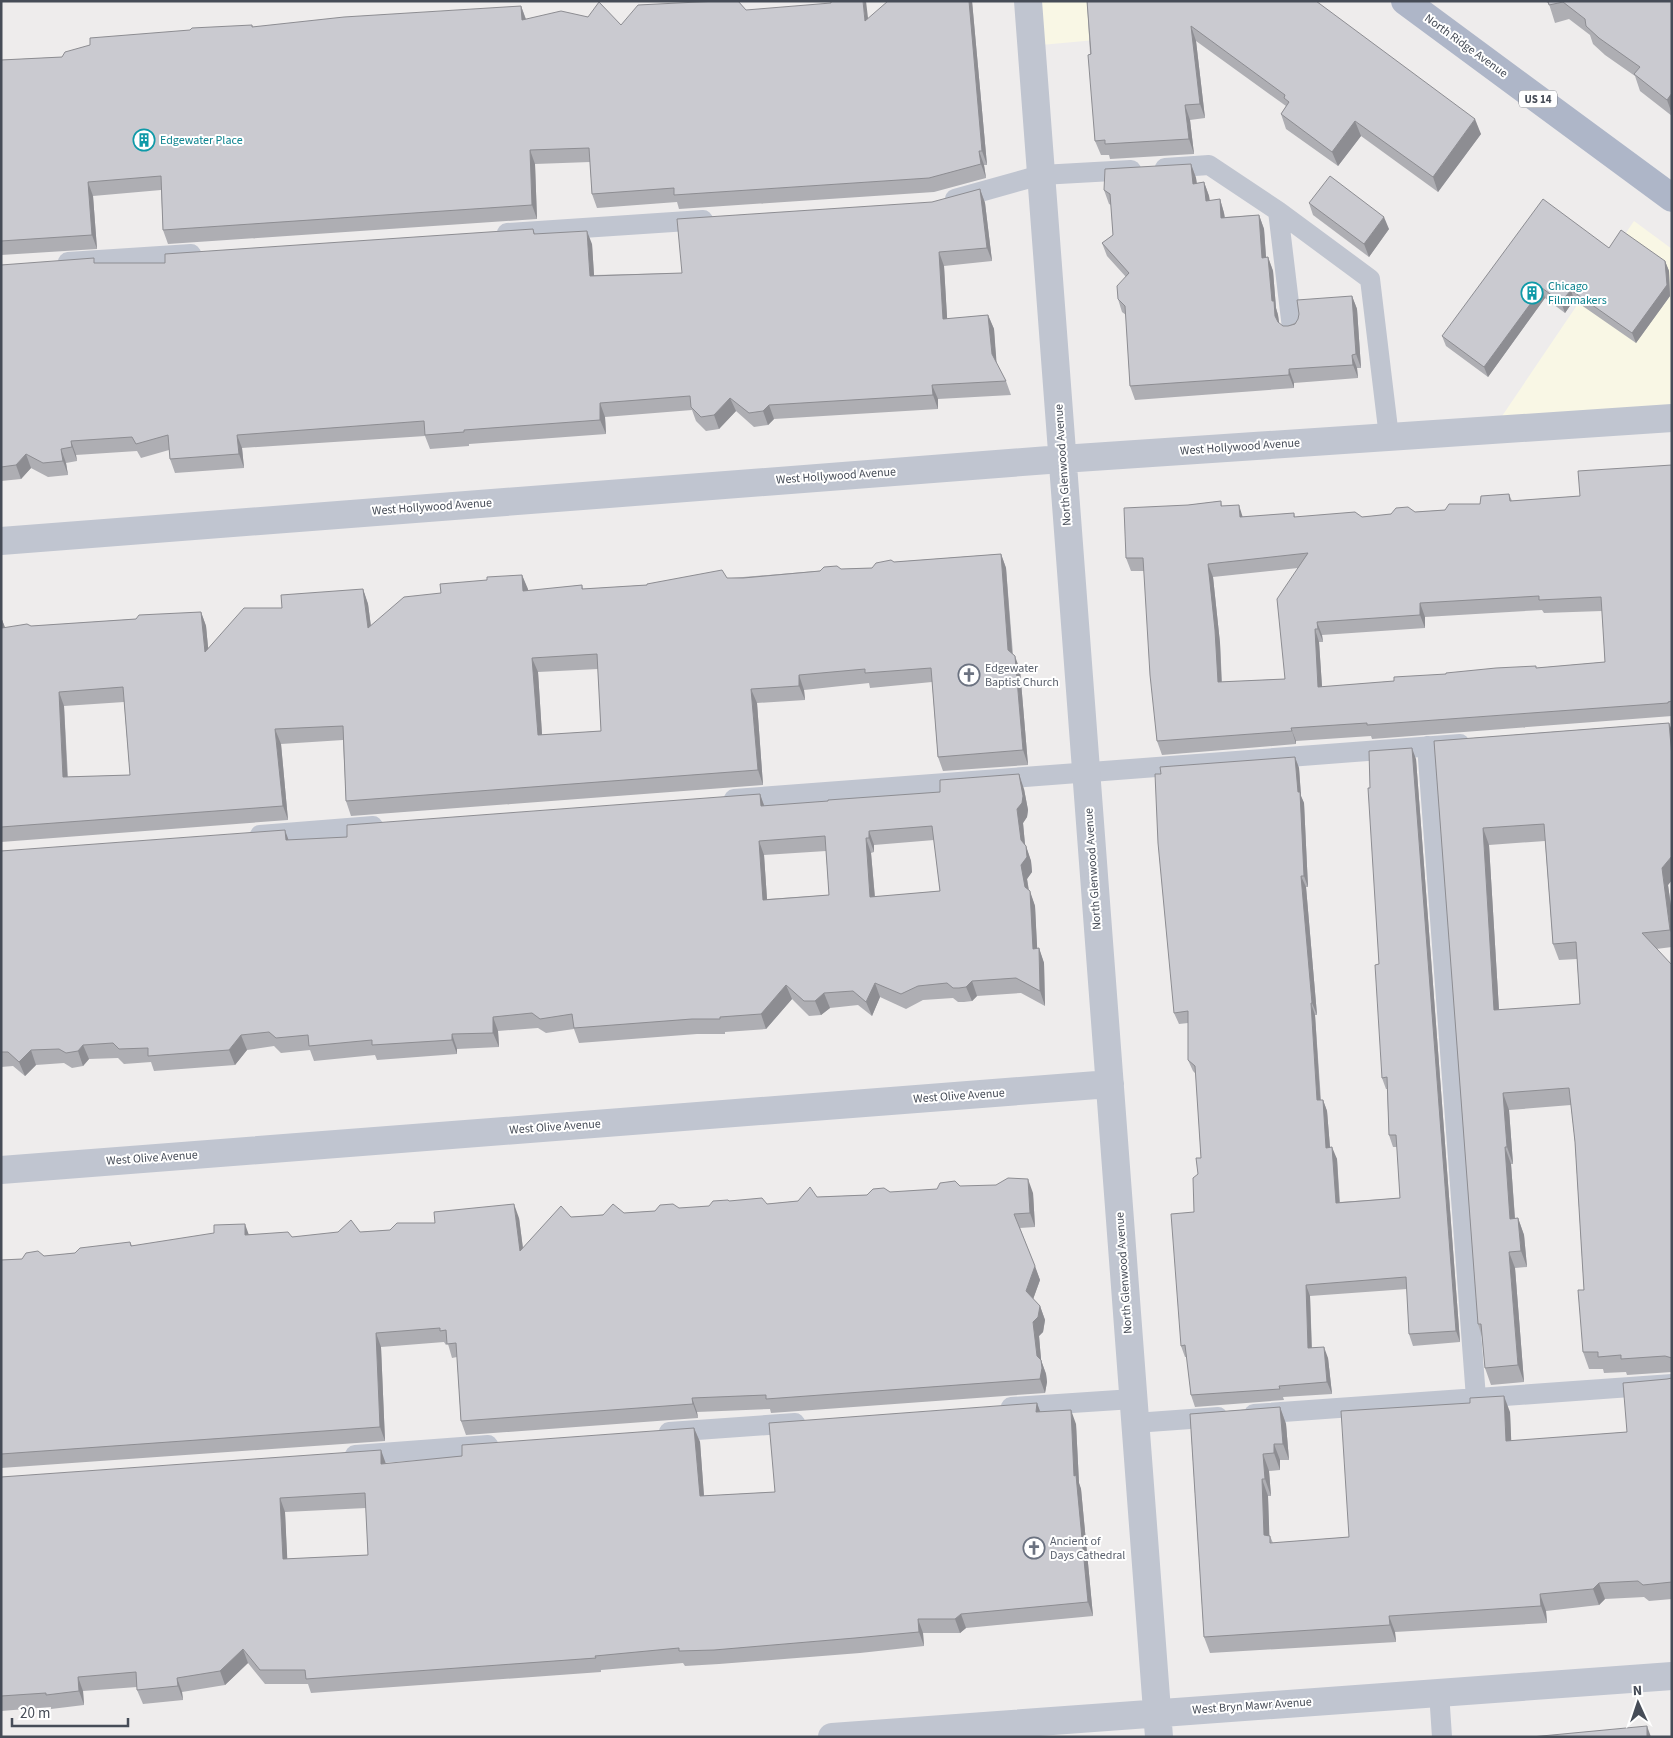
<svg xmlns="http://www.w3.org/2000/svg" width="1673" height="1738" viewBox="0 0 1673 1738" font-family="'Source Sans 3',sans-serif">
	<rect width="100%" height="100%" fill="#eeecec"/>
	<!-- commercial -->
	<path fill="#f9f7e5" d="M1037 1H1146L1117 38 1041 45Z
		M1634 221 1672 249V413L1496 425Z"/>
	<g fill="none" stroke-linecap="round" stroke-linejoin="round">
		<!-- lane -->
		<path stroke="#c0c5d0" stroke-width="20" d="M1165 168 1209 165 1278 211 1370 279 1389 437
			M955 199 1041 175 1131 170
			M1278 211 1292 328
			M507 233 703 220
			M68 262 191 254
			M1427 746 1476 1398
			M734 799 1460 744
			M260 835 373 826
			M1011 1407 1133 1399
			M1254 1414 1672 1384
			M1135 1423 1218 1417
			M669 1432 795 1423
			M355 1455 488 1445
			M1439 1692 1442 1737"/>
		<!-- street -->
		<path stroke="#c0c5d0" stroke-width="28" d="M1028 1 1159 1737
			M1 541 1062 459 1672 418
			M1 1170 1110 1084
			M832 1737 1672 1676"/>
		<!-- primary -->
		<path stroke="#aeb6c8" stroke-width="28" d="M1405 1 1672 198"/>
	</g>
	<!-- wall -->
	<path fill="#aeaeb3" fill-rule="evenodd" d="M972 1 987 165H984L986 178 934 192 679 209 677 202 597 208 592 194 590 162 535 164 537 219 168 244 163 230 161 190 93 196 97 249 1 255V60L62 57 252 25 253 27 521 6 526 19 621 25 746 10 868 19Z
		M1087 1H1316L1481 134 1438 192 1361 136 1338 166 1286 129 1281 114 1286 106 1196 41 1205 118 1190 120 1194 154 1110 159 1109 155H1101L1095 141Z
		M1545 1H1672V116L1640 91 1635 76 1605 55 1593 44 1590 35 1569 19 1555 23 1549 4Z
		M1191 164 1196 178 1197 183 1204 182 1209 196 1210 201 1220 199 1224 213 1225 217 1259 215 1264 229 1266 257H1268L1273 271 1276 308 1278 315 1279 323 1283 326H1288L1352 296 1357 309 1361 368H1357L1358 378 1294 383V388L1135 400 1130 386 1126 315 1122 312 1118 299 1126 277 1107 256 1102 243 1113 235 1111 205 1109 204 1104 190Z
		M980 189 985 203 992 261 944 266 947 319 988 315 994 329 996 363 1006 381 1011 395 938 399V409L774 419 768 425 754 427 736 411 719 429 706 431 696 421 692 410 605 417 606 434 469 444V446L430 449 425 436 242 448 244 468 175 473 170 459 169 450 141 458 137 451 76 455 77 461 66 463 68 475 48 477 31 468 21 479 1 481V265L96 263H165L533 229 535 234 592 244 594 275 682 273Z
		M1309 203 1389 229 1369 257 1313 215Z
		M1609 248 1665 261 1669 271 1670 296 1636 343 1574 300 1565 313 1545 298 1488 377 1446 346 1442 336Z
		M1672 465V716L1372 739 1371 736 1296 741V744L1162 755 1157 741 1144 571H1131L1126 558 1188 505 1221 501 1222 506 1243 517 1294 513 1295 517H1362L1415 512 1445 510 1480 504 1509 494 1512 501 1580 496ZM1298 568 1285 679 1222 682 1220 643 1213 577ZM1542 610 1544 613 1602 611 1605 662 1536 668 1446 674 1394 681 1322 687 1319 642H1323L1322 635 1425 628V617Z
		M1001 554 1006 568 1013 654 1020 670 1028 765 943 771 938 757 932 682 870 688 869 683 804 690 805 700 757 703 763 785 351 816 346 801 343 740 281 744 288 820 1 842V617L5 628 136 619 201 612 206 626 208 648 282 608 363 589 368 604 371 626 441 593 487 580 522 575 528 591 582 585 583 589 647 585 841 569 872 568 894 562ZM598 669 601 731 542 735 538 672ZM124 702 130 775 68 777 64 706Z
		M1669 723 1672 731V880L1668 885 1672 913V947L1656 949 1672 965V1372L1627 1375 1626 1372 1604 1373 1603 1369H1589L1583 1352 1584 1290 1575 1142 1571 1105 1509 1110 1513 1164H1511L1515 1218H1518L1524 1235 1527 1267 1515 1268 1524 1382 1491 1385 1485 1368 1482 1337 1478 1324 1434 741ZM1545 841 1553 944 1559 960 1577 959 1580 1004 1499 1010 1489 845Z
		M1295 757 1299 768 1301 796 1304 803 1308 887H1306L1317 1015H1315L1321 1100H1323L1327 1111 1330 1148 1337 1159 1340 1202 1400 1198 1397 1147H1393L1389 1135 1387 1089H1386L1382 1078 1379 964 1370 788 1416 759 1460 1342 1413 1346 1409 1334 1407 1289 1310 1296 1312 1348 1328 1358 1332 1394 1283 1397 1284 1400 1195 1407 1191 1395 1187 1357H1185L1181 1346 1194 1212 1198 1174 1201 1158 1196 1074 1193 1071 1188 1060V1023L1179 1024 1174 1013Z
		M1024 789 1028 810 1027 817 1023 823 1025 845 1026 846 1031 861 1032 872 1027 879 1029 890 1035 906 1037 949 1039 948 1044 963 1045 1006 1021 993 977 996 972 1001 964 1002H958L953 998 923 1000 906 1009 880 997 872 1016 858 1005 830 1008 821 1015 809 1016 792 999 766 1029 725 1032V1034H697L579 1043 574 1029 546 1033 538 1028 498 1031 499 1047 457 1049V1054L377 1060 375 1055 314 1061 310 1050 281 1053 274 1046 247 1050 235 1065 154 1071 151 1062 124 1064 118 1058 89 1059 83 1066 72 1068 64 1063 36 1065 25 1076 13 1066 1 1067V851L288 840 347 837 760 794 764 806ZM934 840 940 891 875 897 871 853 874 852V845ZM826 851 829 895 767 899 764 855Z
		M960 1186 1033 1193 1035 1227 1020 1228 1040 1280 1033 1299 1040 1306 1045 1320 1043 1332 1039 1336 1041 1360 1046 1374 1047 1382 1045 1393 771 1413 770 1409 697 1412 698 1418 466 1435 461 1421 457 1357 452 1358 448 1344 446 1345 444 1342 381 1347 385 1441 1 1468V1260L22 1259 75 1253 130 1242 132 1246 249 1234 292 1237 390 1230 435 1223 519 1218 523 1248 571 1217 624 1213 655 1211 709 1206 729 1201 767 1204 798 1201 817 1197 867 1195 937 1189Z
		M1672 1378V1599L1649 1601 1644 1597 1605 1599 1599 1605 1546 1611 1547 1623 1395 1632 1396 1642 1210 1653 1204 1637 1190 1414 1280 1407 1286 1424 1289 1460H1280V1470L1269 1471 1271 1496H1268L1269 1536H1270L1273 1543 1349 1537 1510 1412 1511 1441 1627 1432 1667 1379Z
		M1037 1403 1040 1411 1076 1424 1079 1483 1081 1489 1093 1616 966 1628 960 1633H923L924 1646 860 1653 719 1664 685 1666 683 1663 601 1670V1672L311 1693 308 1684H265L248 1663 225 1685 182 1692 183 1700 143 1704 137 1690V1687L83 1691 84 1705 51 1709V1707L1 1711V1477L386 1464 462 1456 694 1428 700 1442 704 1496 775 1492ZM366 1508 368 1555 287 1559 285 1512Z"/>
	<!-- shaded-wall -->
	<path fill="#8d8d92" d="M863 1H866L870 35 865 21Z
		M969 1H972L987 165 982 151Z
		M521 6 526 20H522Z
		M1191 26 1196 41 1205 118 1200 104Z
		M1672 93V114L1667 100Z
		M1185 105 1190 120 1194 154 1189 139Z
		M1475 119 1481 134 1438 192 1433 177Z
		M1355 121 1361 136 1338 166 1332 152Z
		M530 150 535 164 537 219 532 205Z
		M979 151 984 165 986 178 981 164Z
		M1191 164 1196 178 1198 197 1193 184Z
		M88 182 93 196 97 249 92 235Z
		M1204 182 1209 196 1211 215 1206 201Z
		M980 189 985 203 992 261 987 248Z
		M1220 199 1224 213 1226 231 1221 218Z
		M1259 215 1264 229 1267 271 1262 258Z
		M1384 217 1389 229 1369 257 1364 244Z
		M587 231 592 244 595 290 590 276Z
		M939 252 944 266 948 333 943 319Z
		M1268 257 1273 271 1276 308 1278 315 1280 329 1275 316 1272 301Z
		M1665 261 1669 271 1670 296 1636 343 1632 333Z
		M1542 288 1545 298 1488 377 1484 367Z
		M1571 290 1574 300 1565 313 1561 302Z
		M1352 296 1357 309 1361 368 1356 354Z
		M988 315 994 329 997 368 992 354Z
		M1352 355 1357 368 1358 378 1353 365Z
		M1289 369 1294 383V388L1289 375Z
		M932 385 938 399V409L933 395Z
		M730 398 736 411 719 429 714 415Z
		M600 403 605 417 606 434 600 420Z
		M769 405 774 419 768 425 763 411Z
		M237 435 242 448 244 468 239 454Z
		M71 441 76 455 77 461 72 447Z
		M61 449 66 463 68 475 63 461Z
		M26 454 31 468 21 479 16 465Z
		M1239 505 1243 518 1240 517Z
		M1001 554 1006 568 1013 665 1008 650Z
		M1208 564 1213 577 1220 643 1222 696 1218 682Z
		M522 575 528 589V605L523 591Z
		M363 589 368 604 373 643 368 628Z
		M1420 603 1425 617V628L1420 615Z
		M201 612 206 626 210 667 205 652Z
		M1 617 6 630 2 628Z
		M1317 622 1322 635 1323 642 1318 629Z
		M1315 629 1319 642 1323 701 1318 687Z
		M1015 656 1020 670 1028 765 1023 750Z
		M532 658 538 672 543 750 538 735Z
		M799 675 804 690 805 700 799 686Z
		M751 689 757 703 763 785 758 770Z
		M59 692 64 706 68 792 63 777Z
		M1669 723 1672 731V757Z
		M1291 728 1296 741V744L1292 731Z
		M275 729 281 744 288 820 283 806Z
		M1412 748 1416 759 1460 1342 1456 1331Z
		M1295 757 1299 768 1301 796 1304 803 1308 887 1304 876Z
		M1019 774 1024 789 1028 810 1027 817 1023 823 1026 855 1021 840 1017 809Z
		M760 794 765 808 761 806Z
		M1483 828 1489 845 1500 1027 1494 1010Z
		M285 830 290 844 286 840Z
		M869 831 874 845V852L869 838Z
		M866 838 871 853 876 911 870 897Z
		M759 841 764 855 768 914 763 900Z
		M1026 846 1031 861 1032 872 1027 879 1030 900V891L1035 906 1038 964 1033 949 1021 865Z
		M1672 856V880L1668 885 1672 913V935L1670 930 1662 868Z
		M1301 876 1306 887 1317 1015 1312 1003Z
		M1039 948 1044 963 1045 1006 1040 991Z
		M972 981 977 996 972 1001 966 987Z
		M875 983 880 997 872 1016 866 1002Z
		M786 985 792 999 766 1029 761 1014Z
		M824 993 830 1008 821 1015 815 1001Z
		M1311 1003 1315 1015 1321 1111 1317 1100Z
		M493 1017 498 1031 499 1047 493 1033Z
		M452 1034 457 1049V1054L452 1040Z
		M241 1035 247 1050 235 1065 229 1050Z
		M83 1045 89 1059 83 1066 78 1051Z
		M31 1050 36 1065 25 1076 19 1062Z
		M1503 1093 1509 1110 1513 1164 1507 1147Z
		M1323 1100 1327 1111 1331 1159 1326 1148Z
		M1332 1147 1337 1159 1340 1214 1336 1203Z
		M1505 1147 1511 1164 1516 1235 1510 1219Z
		M1028 1179 1033 1193 1035 1227 1030 1213Z
		M514 1204 519 1218 525 1265 520 1251Z
		M1518 1218 1524 1235 1527 1267 1521 1251Z
		M245 1224 250 1238 245 1235Z
		M1509 1252 1515 1268 1524 1382 1518 1365Z
		M1035 1266 1040 1280 1031 1305 1026 1291Z
		M1306 1285 1310 1296 1312 1360 1308 1348Z
		M1040 1306 1045 1320 1043 1332 1039 1336 1042 1370 1037 1356 1033 1322Z
		M376 1333 381 1347 385 1441 380 1427Z
		M1324 1347 1328 1358 1332 1394 1327 1382Z
		M1041 1360 1046 1374 1047 1382 1045 1393 1040 1379Z
		M1504 1396 1510 1412 1512 1458 1506 1441Z
		M692 1398 697 1412 698 1418 693 1404Z
		M1037 1403 1042 1417 1036 1412Z
		M1280 1407 1286 1424 1289 1460 1283 1444Z
		M1071 1410 1076 1424 1079 1483 1081 1489 1093 1616 1088 1602 1074 1476Z
		M694 1428 700 1442 705 1510 700 1496Z
		M1274 1444 1280 1460V1470L1274 1453Z
		M381 1450 386 1464H381Z
		M1263 1454 1269 1471 1271 1496 1265 1479Z
		M1262 1479 1268 1496 1270 1552 1264 1535Z
		M280 1498 285 1512 288 1573 283 1559Z
		M1599 1583 1605 1599 1599 1605 1593 1589Z
		M1540 1594 1546 1611 1547 1623 1541 1606Z
		M961 1614 966 1628 960 1633 955 1619Z
		M1389 1616 1395 1632 1396 1642 1390 1625Z
		M918 1619 923 1633 924 1646 919 1632Z
		M243 1649 248 1663 225 1685 220 1671Z
		M78 1677 83 1691 84 1705 79 1691Z
		M177 1678 182 1692 183 1700 178 1686Z
		M1647 1726 1651 1737H1647Z"/>
	<!-- building -->
	<path fill="#cacad0" stroke="#8d8d92" fill-rule="evenodd" d="M718 1H738L746 10 831 3V1H863L865 21 888 1H969L982 151H979L981 164 929 178 674 195V188L592 194 589 148 530 150 532 205 163 230 161 176 88 182 92 235 1 241V60L62 57 65 52 90 45V38L190 30 192 28 252 25V27L344 17 521 6 522 20 561 11 588 17 599 2 621 25 638 5Z
		M1087 1H1316L1475 119 1433 177 1355 121 1332 152 1281 114 1289 102 1284 98 1285 95 1191 26 1200 104 1185 105 1189 139 1105 144V140L1095 141 1088 55 1091 54Z
		M1548 1H1672V93L1667 100 1634 74 1640 67 1599 38 1586 26 1585 19 1563 2 1549 5Z
		M1191 164 1193 184 1204 182 1206 201 1220 199 1221 218 1259 215 1262 258 1268 257 1272 301H1274L1275 316 1278 322 1283 326H1288L1295 324 1298 319 1299 314 1297 300 1352 296 1356 354 1352 355 1353 365 1289 369V375L1130 386 1125 306 1118 299 1117 286 1129 273 1102 243 1113 235 1110 194 1104 190 1105 169Z
		M1330 176 1384 217 1364 244 1309 203Z
		M980 189 987 248 939 252 943 319 988 315 992 354 1006 381 932 385 933 395 769 405 763 411 749 413 730 398 714 415 701 417 691 407 690 396 600 403V420L464 430V432L425 435 424 421 237 435 239 454 170 459 168 435 136 444 132 437 71 441 72 447 61 449 63 461 43 463 26 454 16 465 1 467V265L94 258V263H165V254L533 229 534 234 587 231 590 276 682 273 677 219 932 202Z
		M1543 199 1609 248 1621 230 1665 261 1667 285 1632 333 1571 290 1561 302 1542 288 1484 367 1442 336Z
		M1672 465V701L1668 702V703L1367 725V723L1291 728 1292 731 1157 741 1150 675 1143 558H1126L1124 508 1188 505 1221 501V506L1239 505 1240 517 1294 513V517L1355 512 1362 517 1391 514 1396 508 1408 507 1415 512 1445 510 1449 504H1480L1481 496 1509 494 1510 501 1580 496 1578 471ZM1308 553 1277 599 1285 679 1218 682 1215 630 1208 564ZM1539 596V600L1601 597 1605 662 1536 668V666L1496 668 1446 673V674L1394 677V681L1318 687 1315 629H1318L1317 622 1420 615V603Z
		M1001 554 1008 650 1015 656 1023 750 938 757 931 668 865 673V669L799 675V686L751 689 758 770 346 801 343 726 275 729 283 806 1 827V623L2 628 27 624 31 626 136 619 139 615 201 612 205 652 244 608H282L281 595 363 589 368 628 404 597 441 593 440 584 487 580V577L522 575 523 591 582 585V589L647 585V584L722 570 727 578H743L820 571 824 567 837 566 841 569 872 568 876 563 891 560 894 562ZM597 654 601 731 538 735 532 658ZM123 687 130 775 63 777 59 692Z
		M1669 723 1672 757V856L1662 868 1670 930 1642 933 1672 965V1358L1665 1356 1621 1359V1355L1598 1357V1352H1583L1578 1290H1584L1575 1142 1569 1088 1503 1093 1507 1147H1505L1510 1219 1518 1218 1521 1251 1509 1252 1518 1365 1485 1368 1481 1324H1478L1434 741ZM1544 824 1553 944 1576 942 1580 1004 1494 1010 1483 828Z
		M1412 748 1456 1331 1409 1334 1406 1277 1306 1285 1308 1348 1324 1347 1327 1382 1279 1386 1280 1389 1191 1395 1185 1345 1181 1346 1171 1214 1194 1212 1193 1178 1198 1174 1196 1158H1201L1195 1066 1188 1060V1011L1174 1013 1158 843 1155 774H1161L1160 767 1295 757 1298 792H1300L1304 876H1301L1312 1003H1311L1317 1100H1323L1326 1148 1332 1147 1336 1203 1400 1198 1396 1135H1389L1387 1077 1382 1078 1375 965 1379 964 1368 788H1370L1369 751Z
		M1019 774 1023 796 1022 803 1017 809 1021 840 1026 846 1027 857 1021 865 1025 887 1030 891 1033 949 1039 948 1040 991 1016 978 972 981 966 987 959 988H953L947 983 918 986 901 994 875 983 866 1002 853 991 824 993 815 1001H804L786 985 761 1014 720 1017V1019H692L574 1028 572 1014 540 1019 532 1013 493 1017V1033L452 1034V1040L372 1045V1040L309 1046 308 1035 276 1038 269 1032 241 1035 229 1050 148 1056V1048L119 1049 113 1043 83 1045 78 1051 66 1053 59 1049 31 1050 19 1062 8 1052H1V851L285 830 286 840 347 837V825L760 794 761 806 828 801V800L940 792V780ZM932 826 940 891 870 897 866 838H869V831ZM825 836 829 895 763 900 759 841Z
		M1008 1178 1028 1179 1030 1213 1014 1214 1035 1266 1026 1291 1040 1306 1038 1317 1033 1322 1037 1356 1041 1360 1042 1368 1040 1379 766 1399V1395L692 1398 693 1404 461 1421 456 1343 447 1344 446 1330 440 1331V1328L376 1333 380 1427 1 1454V1260L22 1259 26 1253 38 1251 44 1256 75 1253 80 1248 130 1242 131 1246 214 1233V1225L245 1224V1235L288 1232 292 1237 338 1232 351 1220 360 1232 390 1230 397 1223H435L434 1212 514 1204 520 1251 561 1206 571 1217 603 1215 613 1204 624 1213 655 1211 660 1205 673 1204 679 1208 709 1206 713 1201 728 1200 729 1201 762 1198 767 1204 798 1201 810 1187 817 1197 867 1195 873 1189 884 1188 890 1192 937 1189 940 1183 955 1181 960 1186 996 1185Z
		M1672 1378V1582L1643 1585 1638 1581 1599 1583 1593 1589 1540 1594 1541 1606 1389 1616 1390 1625 1204 1637 1190 1414 1280 1407 1283 1444H1274V1453L1263 1454 1265 1479H1262L1264 1535 1270 1536V1543L1349 1537 1341 1411 1470 1403V1398L1504 1396 1506 1441 1627 1432 1623 1383 1667 1379Z
		M1037 1403 1036 1412 1071 1410 1074 1476 1076 1475 1088 1602 961 1614 955 1619H918L919 1632 855 1638 714 1650 679 1651V1648L595 1656 596 1658 306 1679 305 1670H260L243 1649 220 1671 177 1678 178 1686 137 1690 136 1672 78 1677 79 1691 46 1695V1693L1 1696V1477L381 1450V1464L462 1456V1445L694 1428 700 1496 775 1492 769 1423ZM365 1493 368 1555 283 1559 280 1498Z
		M1647 1726V1737H1531Z"/>
	<!-- icons -->
	<defs>
		<g id="building-ring" transform="scale(1.125)"><circle r="9.5" fill="#fff" stroke="#0f9aa8" stroke-width="1.5"/><path d="M-4-6H4V6H1V3H-1V6H-4ZM-2.5-4.3h1.7v1.8h-1.7ZM.8-4.3h1.7v1.8H.8ZM-2.5-1h1.7V.8h-1.7ZM.8-1h1.7V.8H.8Z" fill="#0f9aa8"/></g>
		<g id="church-ring" transform="scale(1.125)"><circle r="9.5" fill="#fff" stroke="#6b7280" stroke-width="1.5"/><path d="M-1.2-6h2.4v3.5h3.3v2.4h-3.3V6h-2.4V-.1h-3.3v-2.4h3.3Z" fill="#6b7280"/></g>
	</defs>
	<g fill-rule="evenodd">
		<use href="#building-ring" x="144" y="140"/>
		<use href="#building-ring" x="1532" y="293"/>
		<use href="#church-ring" x="969" y="675"/>
		<use href="#church-ring" x="1034" y="1548"/>
	</g>
	<g text-anchor="middle" dominant-baseline="central" stroke-width="4" stroke-linejoin="round" paint-order="stroke">
		<!-- shield labels -->
		<rect fill="#fff" stroke="#7e8289" stroke-width="1" x="1519" y="90.5" width="38" height="17" rx="4"/>
		<g font-size="11" font-weight="bold" fill="#464c57">
			<text x="1538" y="99">US 14</text>
		</g>
		<!-- street labels -->
		<g font-size="12" fill="#464c57" stroke="#fff">
			<text transform="translate(1466 46) rotate(36)">North Ridge Avenue</text>
			<text transform="translate(1240 447) rotate(-4)">West Hollywood Avenue</text>
			<text transform="translate(1063 465) rotate(-94)">North Glenwood Avenue</text>
			<text transform="translate(836 476) rotate(-4)">West Hollywood Avenue</text>
			<text transform="translate(432 507) rotate(-4)">West Hollywood Avenue</text>
			<text transform="translate(1093 869) rotate(-94)">North Glenwood Avenue</text>
			<text transform="translate(959 1096) rotate(-4)">West Olive Avenue</text>
			<text transform="translate(555 1127) rotate(-4)">West Olive Avenue</text>
			<text transform="translate(152 1158) rotate(-4)">West Olive Avenue</text>
			<text transform="translate(1124 1273) rotate(-94)">North Glenwood Avenue</text>
			<text transform="translate(1252 1706) rotate(-4)">West Bryn Mawr Avenue</text>
		</g>
		<!-- culture labels -->
		<g font-size="12" fill="#0d838f" stroke="#fff" text-anchor="start">
			<text x="160" y="140">Edgewater Place</text>
			<text x="1548" y="286">Chicago<tspan x="1548" dy="14">Filmmakers</tspan></text>
		</g>
		<!-- worship labels -->
		<g font-size="12" fill="#5b616d" stroke="#fff" text-anchor="start">
			<text x="985" y="668">Edgewater<tspan x="985" dy="14">Baptist Church</tspan></text>
			<text x="1050" y="1541">Ancient of<tspan x="1050" dy="14">Days Cathedral</tspan></text>
		</g>
	</g>
	<!-- border -->
	<rect width="1673" height="1738" fill="none" stroke="#464c57" stroke-width="5"/>
	<!-- north arrow -->
	<g transform="translate(1638 1703) rotate(357)" stroke="#ffffff" stroke-width="4" paint-order="stroke">
	<path d="M0-4L9 19L0 12L-9 19Z" fill="#464c57"/>
	<text y="-8" font-size="14" font-weight="bold" text-anchor="middle" fill="#464c57">N</text>
	</g>
	<!-- scale -->
	<path d="M12 1718v8h116v-8" fill="none" stroke="#464c57" stroke-width="2.5"/>
	<text x="20" y="1718" font-size="15" fill="#464c57" stroke="#ffffff" stroke-width="4" paint-order="stroke">20 m</text>
</svg>
